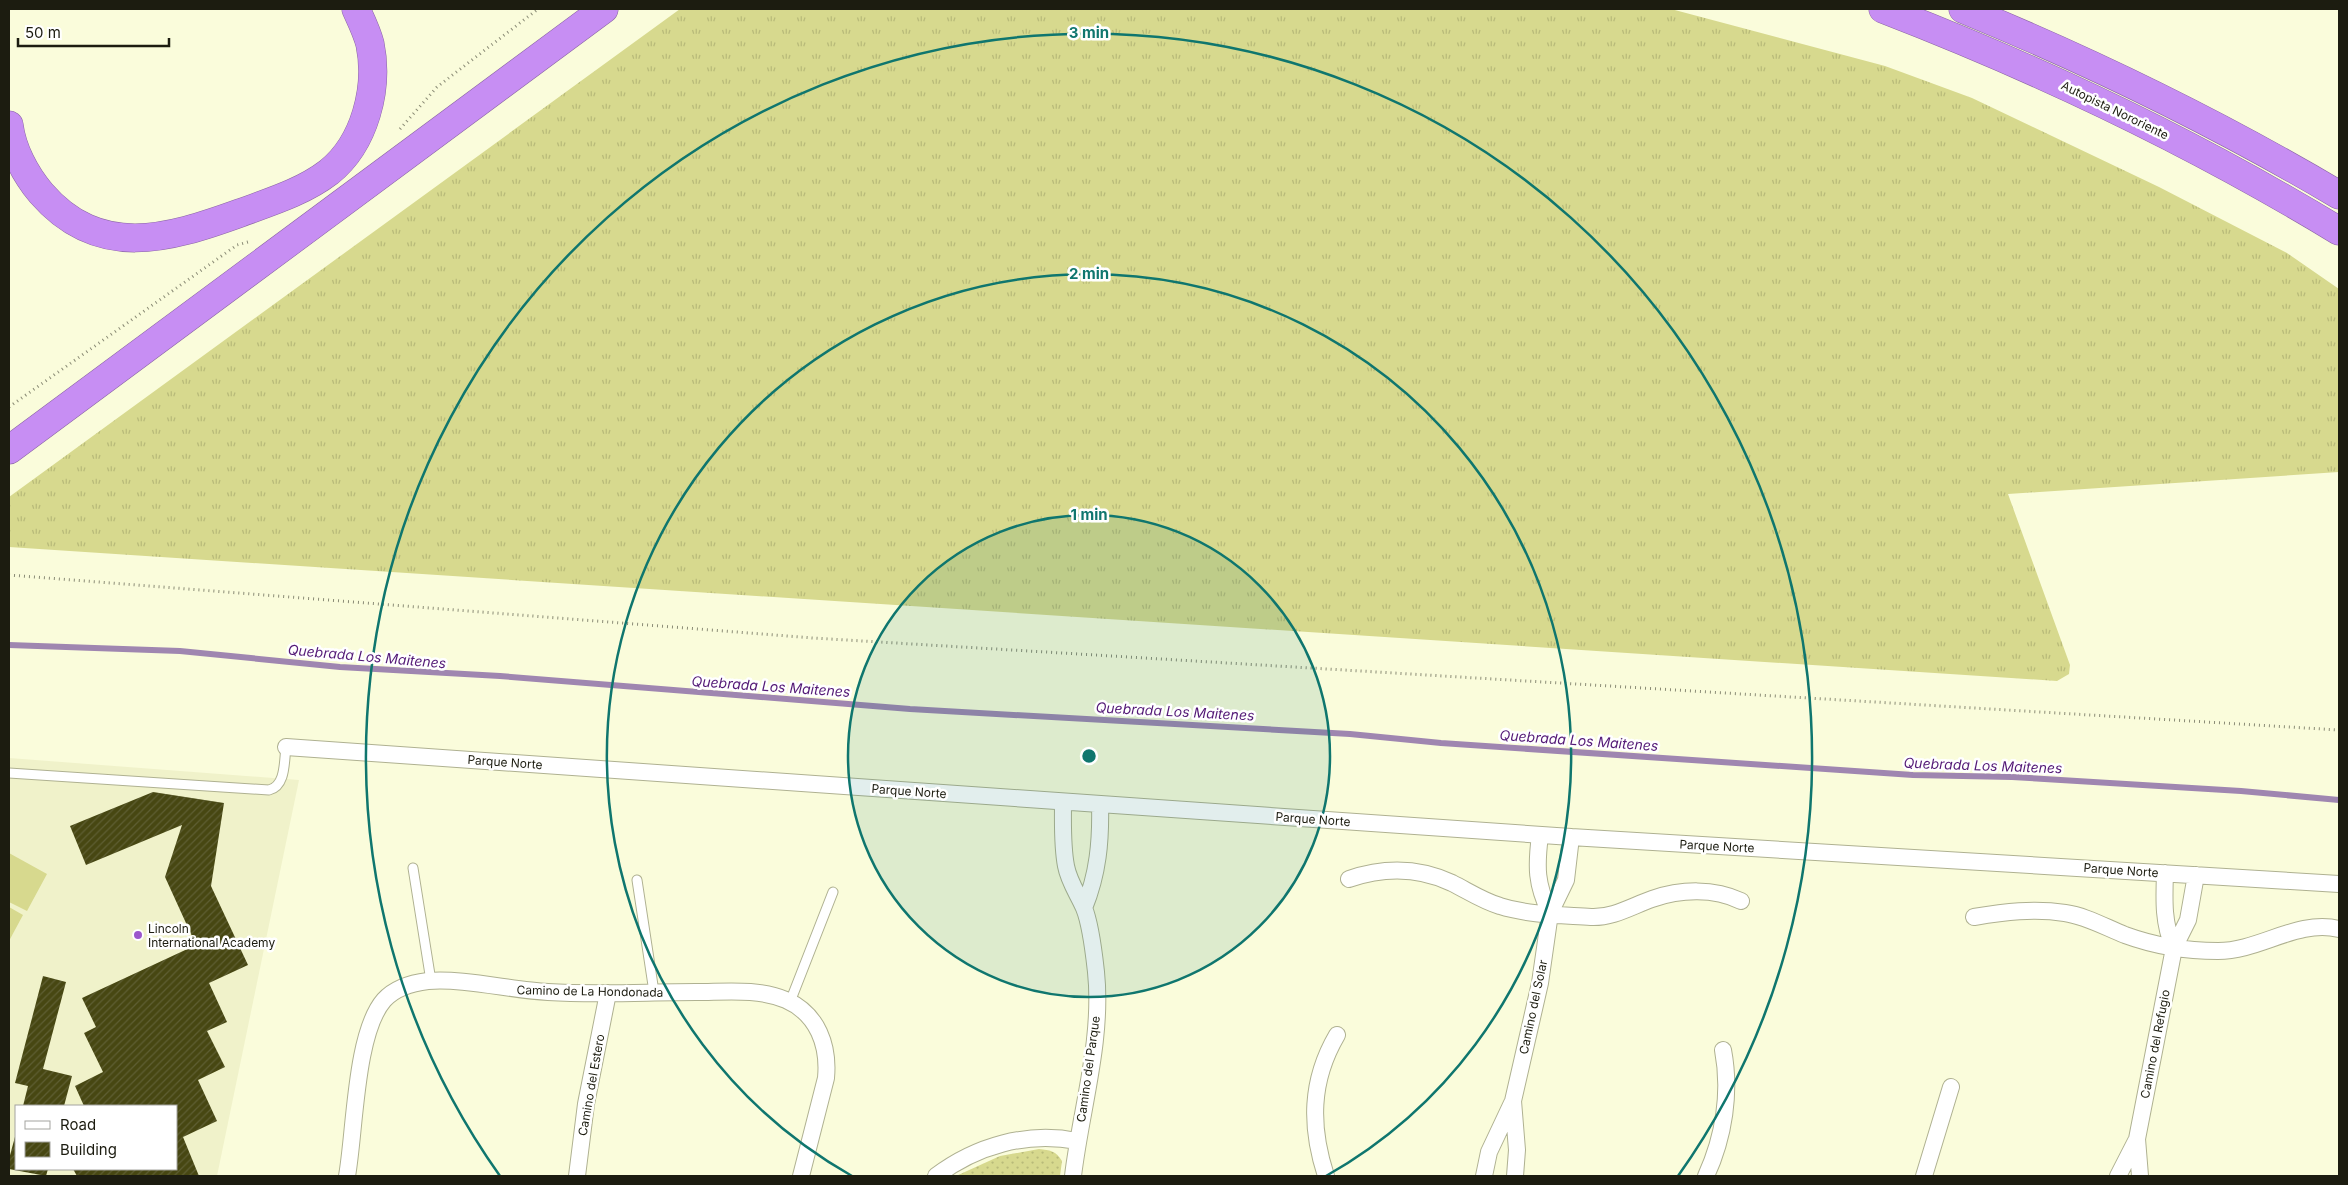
<svg xmlns="http://www.w3.org/2000/svg" width="2348" height="1185" viewBox="0 0 2348 1185" font-family="Inter,sans-serif">
	<defs>
		<pattern id="grass-tufts" width="24" height="20" patternUnits="userSpaceOnUse" patternTransform="scale(1.25)"><rect width="24" height="20" fill="#d7d98e"/><path d="M3 7l-1-3M5 7V3M7 7l1-3M15 17l-1-3M17 17v-4M19 17l1-3" fill="none" stroke="#b8ba79"/></pattern>
		<pattern id="park-dots" width="8" height="8" patternUnits="userSpaceOnUse" patternTransform="scale(1.25)"><rect width="8" height="8" fill="#d7d98e"/><path d="M2 2h.1M6 6h.1" fill="none" stroke="#b8ba79" stroke-width="1.8" stroke-linecap="round"/></pattern>
		<pattern id="building-hatch" width="6" height="6" patternUnits="userSpaceOnUse" patternTransform="scale(1.25)"><rect width="6" height="6" fill="#474712"/><path d="M-1 1l2-2M0 6l6-6M5 7l2-2" fill="none" stroke="#5e5e33"/></pattern>
	</defs>
	<rect width="100%" height="100%" fill="#fafcdb"/>
	<!-- built -->
	<path fill="#f0f2ca" fill-rule="evenodd" d="M9 758 299 780 217 1176H9ZM16 1106H176V1169H16Z"/>
	<!-- grass -->
	<path fill="url(#grass-tufts)" d="M680 9H1671L1885 66 1972 98 2159 187 2287 253 2339 289V472L2008 494 2070 665 2069 674 2057 681 9 547V497Z"/>
	<!-- park -->
	<path fill="url(#park-dots)" d="M1039 1149C1050 1150 1056 1151 1062 1161L1060 1176H956L1000 1156Z"/>
	<!-- pitch -->
	<path fill="#d7d98e" d="M9 853 47 874 27 911 9 902Z
		M9 907 23 915 9 941Z"/>
	<g fill="none" stroke-linecap="round" stroke-linejoin="round">
		<!-- stream -->
		<path stroke="#9f86b0" stroke-width="6" d="M9 645 180 651 340 667 500 676 910 709 1350 734 1441 743 1913 775 2012 777 2241 791 2339 800"/>
	</g>
	<!-- building -->
	<path fill="url(#building-hatch)" d="M153 792 224 803 211 886 248 965 209 983 227 1022 207 1031 225 1067 198 1080 217 1121 183 1137 199 1176H77L73 1169H176V1106H84L75 1086 103 1072 84 1033 96 1027 82 998 196 945 165 877 182 825 86 865 70 826Z
		M43 976 66 982 43 1069 72 1076 64 1106H23L28 1086 15 1083Z
		M16 1133V1169H48L46 1176 9 1169V1159Z"/>
	<g fill="none" stroke-linecap="round" stroke-linejoin="round">
		<!-- service casing -->
		<g stroke="#afb191" stroke-width="11">
			<path id="service" d="M9 773 269 790C286 786 284 761 286 747
				M413 868 431 981
				M637 880 654 992
				M790 1002 833 892"/>
		</g>
		<!-- minor casing -->
		<g stroke="#afb191" stroke-width="18">
			<path id="minor" d="M286 747 1571 837 2339 884
				M1063 802C1063 823 1062 845 1066 866 1069 882 1078 894 1084 908 1091 925 1094 954 1096 972 1103 1040 1081 1109 1073 1176
				M1540 835C1536 867 1536 884 1550 913
				M2165 873C2164 900 2163 924 2174 948
				M1349 879C1384 867 1418 867 1452 883 1468 891 1483 901 1500 906 1528 915 1562 915 1591 917 1613 918 1632 906 1652 899 1681 889 1714 888 1741 901
				M1084 908C1098 874 1101 841 1100 804
				M1974 917C2004 912 2034 908 2065 913 2086 916 2105 927 2125 935 2155 946 2186 951 2218 951 2260 951 2297 919 2339 929
				M1513 1101 1517 1150 1515 1176
				M2137 1139 2140 1176
				M347 1176C355 1132 355 1033 384 1000 395 988 411 983 428 981 463 978 511 990 548 992 597 995 647 992 696 992 725 992 758 988 786 1000 818 1014 829 1046 826 1078L801 1176
				M577 1176 586 1104 608 993
				M936 1176C976 1146 1027 1131 1077 1141
				M1326 1176C1310 1127 1310 1081 1337 1035
				M1484 1176 1489 1152 1513 1101 1540 983 1550 913 1566 880 1571 837
				M1706 1176C1724 1137 1731 1092 1723 1050
				M1924 1176 1951 1087
				M2118 1176 2137 1139 2174 948 2188 920 2196 875"/>
		</g>
		<!-- motorway casing -->
		<g stroke="#8b66a4" stroke-width="29">
			<path id="motorway" d="M1883 9C2041 70 2194 143 2339 231
				M1963 9C2092 62 2219 124 2339 195
				M9 125C12 149 25 174 41 193 99 260 168 239 240 213 270 202 303 192 329 172 365 143 379 88 370 44 367 32 361 20 356 9
				M9 450 604 9"/>
		</g>
		<!-- path -->
		<path stroke="#8a8b75" stroke-width="3" stroke-dasharray="1 4" stroke-linecap="butt" d="M400 129 437 87 538 9
			M9 407 237 245 248 242
			M9 575 813 638 2339 730"/>
		<!-- service -->
		<use href="#service" stroke="#fff" stroke-width="9"/>
		<!-- minor -->
		<use href="#minor" stroke="#fff" stroke-width="16"/>
		<!-- motorway -->
		<use href="#motorway" stroke="#c78ef3" stroke-width="28"/>
	</g>
	<!-- distance rings -->
	<circle cx="1089" cy="756" r="241" fill="#0f766e" fill-opacity=".12"/>
	<g fill="none" stroke="#0f766e" stroke-width="2.5">
		<circle cx="1089" cy="756" r="241"/>
		<path d="M852 1176A482 482 0 1 1 1326 1176"/>
		<path d="M500 1176A723 723 0 1 1 1678 1176"/>
	</g>
	<!-- markers -->
	<circle fill="#9c57cc" stroke="#fff" stroke-width="2" cx="138" cy="935" r="5"/>
	<g text-anchor="middle" dominant-baseline="central" stroke-width="5" stroke-linejoin="round" paint-order="stroke">
		<!-- street labels -->
		<g font-size="12" fill="#1c1c10" stroke="#fff">
			<text transform="translate(2115 110) rotate(26)">Autopista Nororiente</text>
			<text transform="translate(505 762) rotate(4)">Parque Norte</text>
			<text transform="translate(909 791) rotate(4)">Parque Norte</text>
			<text transform="translate(1313 819) rotate(4)">Parque Norte</text>
			<text transform="translate(1717 846) rotate(3)">Parque Norte</text>
			<text transform="translate(2121 870) rotate(4)">Parque Norte</text>
			<text transform="translate(590 991) rotate(1)">Camino de La Hondonada</text>
			<text transform="translate(1533 1007) rotate(-78)">Camino del Solar</text>
			<text transform="translate(2155 1044) rotate(-79)">Camino del Refugio</text>
			<text transform="translate(1088 1069) rotate(-82)">Camino del Parque</text>
			<text transform="translate(591 1085) rotate(-80)">Camino del Estero</text>
		</g>
		<!-- poi labels -->
		<g font-size="12" fill="#1c1c10" stroke="#fff" text-anchor="start">
			<text x="148" y="928">Lincoln<tspan x="148" dy="14">International Academy</tspan></text>
		</g>
		<!-- water labels -->
		<g font-size="14" font-style="italic" fill="#531976" stroke="#fff">
			<text transform="translate(367 656) rotate(5)">Quebrada Los Maitenes</text>
			<text transform="translate(771 686) rotate(4)">Quebrada Los Maitenes</text>
			<text transform="translate(1175 711) rotate(3)">Quebrada Los Maitenes</text>
			<text transform="translate(1579 740) rotate(4)">Quebrada Los Maitenes</text>
			<text transform="translate(1983 765) rotate(2)">Quebrada Los Maitenes</text>
		</g>
	</g>
	<circle cx="1089" cy="756" r="8" fill="#0f766e" stroke="#fff" stroke-width="2.5"/>
	<g font-size="15" text-anchor="middle" font-weight="bold" fill="#0f766e" stroke="#fff" stroke-width="5" stroke-linejoin="round" paint-order="stroke">
		<text x="1089" y="38">3 min</text>
		<text x="1089" y="279">2 min</text>
		<text x="1089" y="520">1 min</text>
	</g>
	<!-- border -->
	<rect width="2348" height="1185" fill="none" stroke="#1c1c10" stroke-width="20"/>
	<!-- legend -->
	<rect x="15" y="1105" width="162" height="65" fill="#ffffff" stroke="#a4a49f"/>
	<rect x="25" y="1121" width="25" height="8" fill="#ffffff" stroke="#a4a49f"/>
	<text x="60" y="1130" font-size="15" fill="#1c1c10">Road</text>
	<rect x="25" y="1142" width="25" height="15" fill="url(#building-hatch)" stroke="#a4a49f"/>
	<text x="60" y="1155" font-size="15" fill="#1c1c10">Building</text>
	<!-- scale -->
	<path d="M18 38v8h151v-8" fill="none" stroke="#1c1c10" stroke-width="2.5"/>
	<text x="25" y="38" font-size="15" fill="#1c1c10" stroke="#ffffff" stroke-width="4" paint-order="stroke">50 m</text>
</svg>
